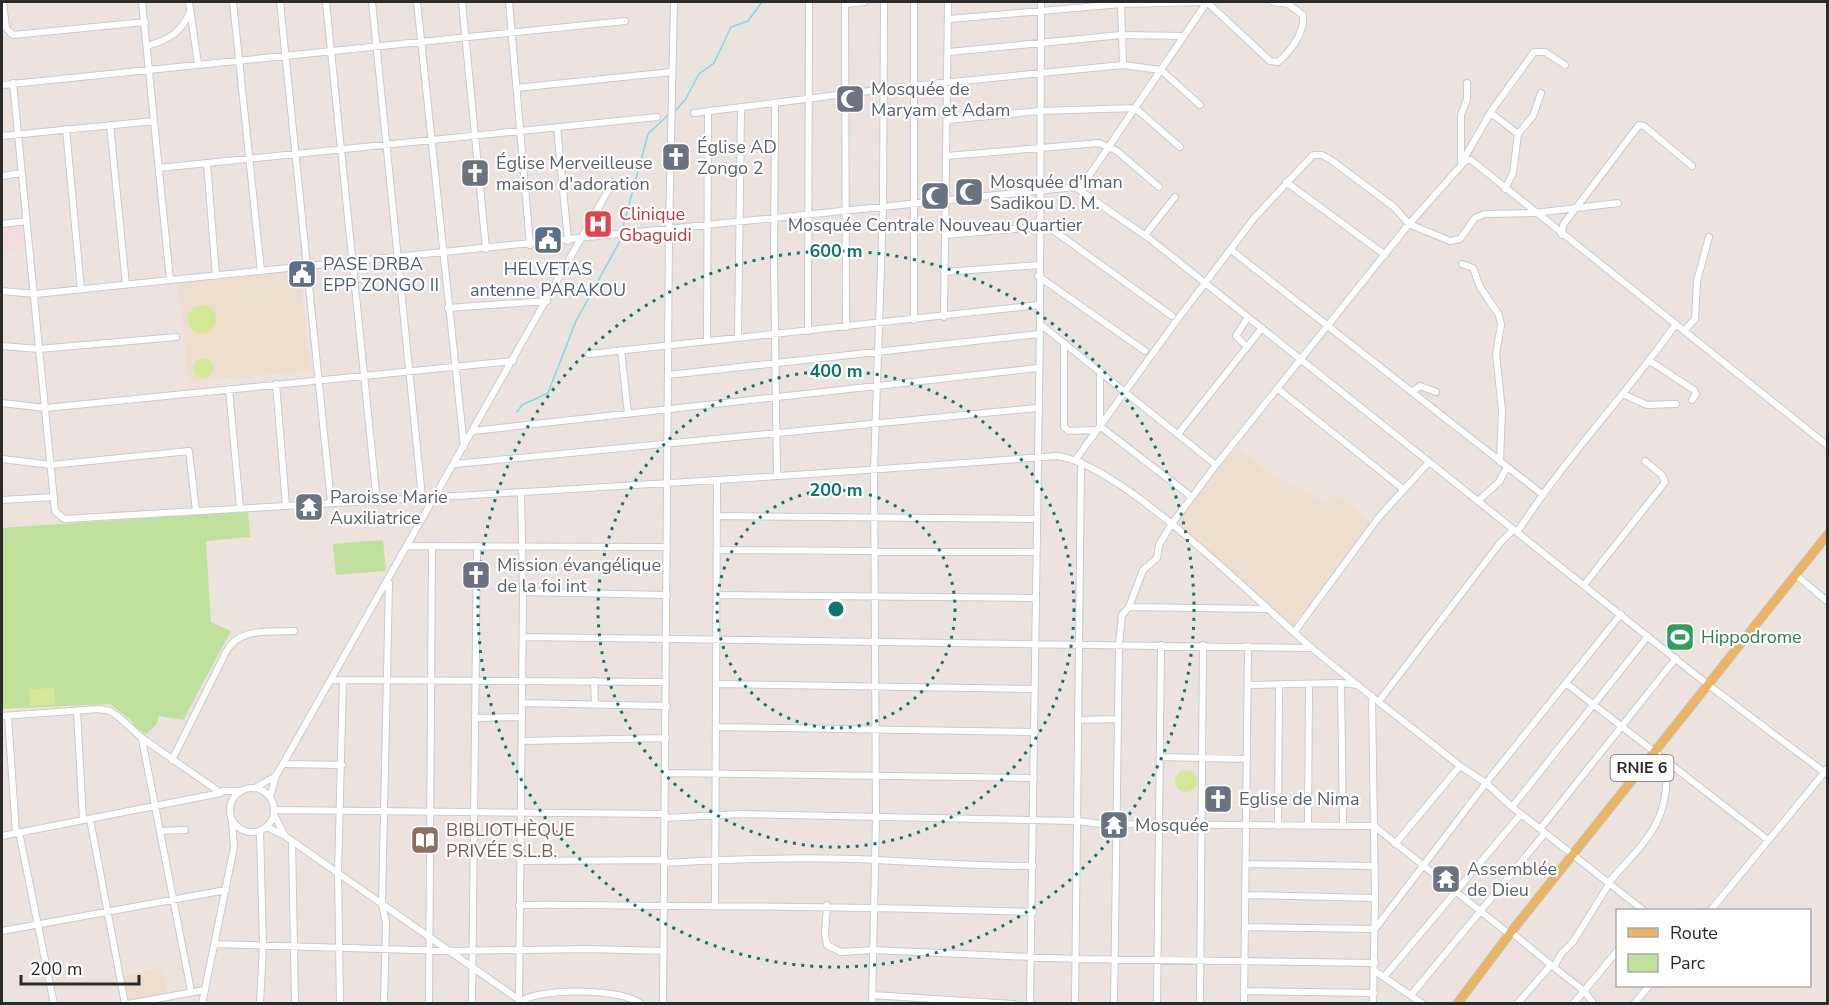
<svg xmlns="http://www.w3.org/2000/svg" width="1829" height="1005" viewBox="0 0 1829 1005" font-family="'Nunito Sans',sans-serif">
	<rect width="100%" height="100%" fill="#ece3de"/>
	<!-- education -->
	<path fill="#eddece" d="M300 270 309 371 189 382 178 283Z
		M1237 447 1268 472 1325 502 1335 493 1375 525 1299 632 1175 525Z
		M162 967 168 994 129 1003 123 976Z"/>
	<!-- medical -->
	<path fill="#f3dbe0" d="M22 225 25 250 2 252V227Z"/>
	<!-- green -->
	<path fill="#bfe19c" d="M248 511 250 537 206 541 211 622 231 631 183 720 159 716 156 725 146 734 133 726V722L110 704 2 709V528Z
		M383 540 386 571 336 575 333 544Z"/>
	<!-- pitch -->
	<path fill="#d4e898" d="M188 319a14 14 0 1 1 28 0a14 14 0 1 1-28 0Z
		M193 368a10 10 0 1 1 20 0a10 10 0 1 1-20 0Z
		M54 688 55 705 30 706 29 689Z
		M1175 781a11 11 0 1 1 22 0a11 11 0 1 1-22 0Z"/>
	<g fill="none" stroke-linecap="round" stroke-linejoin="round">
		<!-- stream -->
		<path stroke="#74dfeb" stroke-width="1.5" d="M675 111 685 100 699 74 714 63 731 27 748 21 762 2
			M622 231 648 134 670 113
			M517 412 522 405 548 393 576 321 620 241"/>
		<!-- minor casing -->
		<g stroke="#c6cbd4" stroke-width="8">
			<path id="minor" d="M3 2 6 28 13 35 145 22
				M142 2 170 280
				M189 2 198 64
				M233 2 261 271
				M280 2 331 502
				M326 2 377 502
				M372 2 422 497
				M417 2 464 447
				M462 2 486 249
				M509 2 530 245
				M845 2 846 327
				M1207 2 1270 61 1278 62C1291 51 1305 32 1303 15L1288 4 1273 2
				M1121 3 1123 65
				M845 4 864 2
				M950 19 1121 4 1203 2
				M147 46C168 40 181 33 190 12
				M949 52 1121 35 1183 36
				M13 83 55 511 64 519C395 499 726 482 1056 456 1121 462 1258 603 1313 649 1361 689 1411 727 1460 766L1486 783 1512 807 1643 910
				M2 85 625 21
				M516 88 672 72
				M775 105 774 263 777 476
				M694 113 901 87 1123 65 1161 70 1200 105
				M1491 113 1518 134 1513 173 1505 189
				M947 120 1040 111 1135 108 1180 147
				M110 125 126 285
				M557 127 568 241
				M66 129 81 289
				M1518 134 1533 116 1541 93
				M2 136 154 121
				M947 156 1099 143 1117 151 1159 187
				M1466 160H1471L1828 446
				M1461 162V115L1467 99V83
				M207 163 216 276
				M159 168 657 117
				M2 176 22 173
				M1286 182 1385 255
				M1080 189 1207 2
				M1039 220 1172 316
				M2 224 27 221
				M945 235 1039 227
				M1145 235 1175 197
				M1562 235 1563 225 1639 125 1644 126 1692 166
				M1231 250 1542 494
				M1462 264 1473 268 1480 287 1499 315 1501 325 1496 354 1502 410 1500 462
				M944 272 1039 265
				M1038 276 1145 351
				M2 291 35 294 1075 187 1150 239 1707 684 1824 772
				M448 308 547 301
				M944 317 948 2
				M914 320V2
				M1040 324 1216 465
				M808 331 809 2
				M1684 331 1695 319 1697 281 1709 237
				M738 338 741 108
				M707 341 708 111
				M1064 343V427L1069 431 1097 430
				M2 346 39 349 176 337
				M1247 347 1236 336 1248 317
				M621 350 628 414
				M589 354 1039 305
				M1650 361 1694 390 1696 394 1692 400
				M1100 372V426L1192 497
				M668 375 1039 334
				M276 384 286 505
				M229 389 240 508
				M1278 389 1403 489
				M1412 392 1420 386 1436 392
				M1623 394 1647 405 1676 404
				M2 403 46 408 513 361
				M473 431 1038 368
				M1178 434 1262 328
				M2 459 51 465 189 451 196 511
				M1076 459 1177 320 1255 217 1313 155H1322L1331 160 1394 207 1409 224 1450 241 1460 239 1475 218 1485 214 1535 213 1618 203
				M455 464 1037 408
				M2 500 54 497
				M1479 500 1499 482 1507 467
				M717 516 1036 519
				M408 546 667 547
				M717 550 1036 552
				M1796 575 1828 602
				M1584 585 1665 482 1662 475 1645 461
				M523 592 667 595
				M717 595 1036 598
				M1129 607 1266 609
				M1295 631 1379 517 1429 462
				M523 637 1311 648
				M332 680 666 682
				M594 681 595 703
				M1341 683 1343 826
				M716 684 1034 689
				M1567 684 1768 840
				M1248 685 1341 683 1358 685
				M1372 696 1375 898 1373 1004
				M1379 701 1500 543 1513 530 1518 531C1565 458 1626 395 1676 324
				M522 703 667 706
				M77 711 83 820
				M2 716 99 709 110 711 120 718 142 738 221 793 223 791H241
				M8 716 16 833
				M476 718 522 717
				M1079 720 1117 719
				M717 727 1035 732
				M142 739 191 991
				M522 741 666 738
				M1160 757 1247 759
				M172 760 226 652C239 627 269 632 294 631
				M285 764 342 765
				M666 773 1034 778
				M230 810a22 22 0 1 1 44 0a22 22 0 1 1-44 0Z
				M255 788 276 776
				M270 797 276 776 613 182
				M1512 807 1648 636
				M275 810 665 814
				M274 815 285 836
				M665 818 741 814 1078 821 1101 824 1374 826 1509 934
				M90 819 125 1004
				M1278 826 1279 685
				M1308 826 1309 684
				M267 827 285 836 525 1004
				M1540 829 1676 658
				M160 831 185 830
				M19 832 54 1004
				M2 836 221 793
				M292 841 295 1004
				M1395 844 1460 766
				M520 861 665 860
				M665 863C735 859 806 856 877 860 929 863 981 866 1033 866
				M1246 864 1375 866
				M1608 883C1645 841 1671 823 1666 762
				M1246 895 1375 898
				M519 905C570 904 619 906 669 906 791 906 911 908 1033 912
				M827 905 825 934 827 945 841 952 873 950 1076 959 1375 963
				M715 906 717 480
				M1711 910 1828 768
				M1245 927 1375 929 1486 783 1621 614
				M2 931 226 890
				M1511 932 1551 965 1517 1004
				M215 944 449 951 587 949 664 951
				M1551 965 1584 991 1618 950
				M1554 967 1561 954 1573 942 1609 884
				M1375 971 1423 1004
				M1384 977 1521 814
				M1245 991 1374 993
				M872 995 1013 1004
				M1411 995 1545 833
				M521 1001C540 988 623 988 641 1004
				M128 1004 205 990
				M202 1004 234 847 232 821
				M260 1004 263 945 260 831
				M340 1004 338 873 343 680
				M384 1004 386 923 382 904 389 583
				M429 1004 432 546
				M472 1004 477 546
				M519 1004 523 592 521 492
				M663 1004 669 231 674 2
				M872 1004 876 818 874 469 883 208 884 2
				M1030 1004 1040 324 1041 2
				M1075 1004 1081 462
				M1114 1004 1119 644 1122 615 1129 607 1143 570 1157 558 1159 545 1171 525 1216 465 1409 224 1466 160V155L1492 110 1534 52H1545L1565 65
				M1157 1004 1161 645
				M1200 1004 1203 645
				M1244 1004 1248 646
				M1573 1004 1584 991 1594 1004
				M1634 1004 1649 986"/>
		</g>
		<!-- major casing -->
		<g stroke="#c4c4c4" stroke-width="10">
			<path id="major" d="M1457 1004 1511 932 1828 534"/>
		</g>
		<!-- minor -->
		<use href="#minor" stroke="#fff" stroke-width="6"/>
		<!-- major -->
		<use href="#major" stroke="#ecb563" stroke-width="8"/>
	</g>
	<!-- distance rings -->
	<g fill="none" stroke="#0f766e" stroke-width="3" stroke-dasharray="3 6">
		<circle cx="836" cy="609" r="119"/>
		<circle cx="836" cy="609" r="238"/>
		<circle cx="836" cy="609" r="358"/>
	</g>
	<!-- icons -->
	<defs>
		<g id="mosque-square" transform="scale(1.5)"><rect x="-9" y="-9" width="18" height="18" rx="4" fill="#6b7280" stroke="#fff"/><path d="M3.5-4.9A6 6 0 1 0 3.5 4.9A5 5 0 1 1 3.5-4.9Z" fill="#fff"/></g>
		<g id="church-square" transform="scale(1.5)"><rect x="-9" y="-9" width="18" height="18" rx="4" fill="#6b7280" stroke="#fff"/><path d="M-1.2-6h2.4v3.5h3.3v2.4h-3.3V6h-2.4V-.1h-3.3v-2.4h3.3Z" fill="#fff"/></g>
		<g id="hospital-square" transform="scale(1.5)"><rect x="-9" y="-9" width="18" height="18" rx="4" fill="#e0444e" stroke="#fff"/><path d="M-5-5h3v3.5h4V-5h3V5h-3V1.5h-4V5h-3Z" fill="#fff"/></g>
		<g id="civic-square" transform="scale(1.5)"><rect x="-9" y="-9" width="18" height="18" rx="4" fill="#5c6f8a" stroke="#fff"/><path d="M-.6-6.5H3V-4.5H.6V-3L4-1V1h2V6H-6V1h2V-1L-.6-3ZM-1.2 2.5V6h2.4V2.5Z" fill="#fff"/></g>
		<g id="temple-square" transform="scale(1.5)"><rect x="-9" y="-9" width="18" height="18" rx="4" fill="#6b7280" stroke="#fff"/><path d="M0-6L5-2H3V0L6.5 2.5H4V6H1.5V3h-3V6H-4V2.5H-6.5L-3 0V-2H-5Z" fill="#fff"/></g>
		<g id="stadium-square" transform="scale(1.5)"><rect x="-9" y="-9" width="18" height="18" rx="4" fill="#2e9e5b" stroke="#fff"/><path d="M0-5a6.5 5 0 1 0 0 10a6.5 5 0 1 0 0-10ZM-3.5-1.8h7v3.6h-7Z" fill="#fff"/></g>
		<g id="library-square" transform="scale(1.5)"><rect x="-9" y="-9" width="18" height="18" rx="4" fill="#8d6e63" stroke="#fff"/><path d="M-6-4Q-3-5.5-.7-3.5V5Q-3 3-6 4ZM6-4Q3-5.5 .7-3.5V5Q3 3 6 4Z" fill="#fff"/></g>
	</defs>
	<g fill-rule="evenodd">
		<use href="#mosque-square" x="850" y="99"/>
		<use href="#church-square" x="676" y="157"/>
		<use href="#church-square" x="475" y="173"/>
		<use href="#mosque-square" x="969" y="192"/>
		<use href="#mosque-square" x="935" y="196"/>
		<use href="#hospital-square" x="598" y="224"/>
		<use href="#civic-square" x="548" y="240"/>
		<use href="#civic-square" x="302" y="274"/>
		<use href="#temple-square" x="309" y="507"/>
		<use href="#church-square" x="476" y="575"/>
		<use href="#stadium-square" x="1680" y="637"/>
		<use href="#church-square" x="1218" y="799"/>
		<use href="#temple-square" x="1114" y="825"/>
		<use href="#library-square" x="425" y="840"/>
		<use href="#temple-square" x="1446" y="879"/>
	</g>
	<g text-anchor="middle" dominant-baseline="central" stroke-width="4.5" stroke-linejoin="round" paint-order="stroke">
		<!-- shield labels -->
		<rect fill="#fff" stroke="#6b6b6b" stroke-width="1.5" x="1610.5" y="755" width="63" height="26" rx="4.5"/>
		<g font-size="16" font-weight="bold" fill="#2b2b2b">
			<text x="1642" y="768">RNIE 6</text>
		</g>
		<!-- worship labels -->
		<g font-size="18" fill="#5b616d" stroke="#fff" text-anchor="start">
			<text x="871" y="89">Mosquée de<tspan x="871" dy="21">Maryam et Adam</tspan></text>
			<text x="697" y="147">Église AD<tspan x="697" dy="21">Zongo 2</tspan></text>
			<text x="496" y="163">Église Merveilleuse<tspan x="496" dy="21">maison d'adoration</tspan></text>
			<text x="990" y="182">Mosquée d'Iman<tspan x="990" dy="21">Sadikou D. M.</tspan></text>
			<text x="935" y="225" text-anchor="middle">Mosquée Centrale Nouveau Quartier</text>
			<text x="330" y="497">Paroisse Marie<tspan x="330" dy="21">Auxiliatrice</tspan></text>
			<text x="497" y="565">Mission évangélique<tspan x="497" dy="21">de la foi int</tspan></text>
			<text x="1239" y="799">Eglise de Nima</text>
			<text x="1135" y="825">Mosquée</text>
			<text x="1467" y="869">Assemblée<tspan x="1467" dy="21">de Dieu</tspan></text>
		</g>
		<!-- health labels -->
		<g font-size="18" fill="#be3a42" stroke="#fff" text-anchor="start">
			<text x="619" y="214">Clinique<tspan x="619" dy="21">Gbaguidi</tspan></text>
		</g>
		<!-- service labels -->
		<g font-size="18" fill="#4e5e75" stroke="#fff" text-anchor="start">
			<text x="323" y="264">PASE DRBA<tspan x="323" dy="21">EPP ZONGO II</tspan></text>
			<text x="548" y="269" text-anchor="middle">HELVETAS<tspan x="548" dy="21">antenne PARAKOU</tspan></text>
		</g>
		<!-- leisure labels -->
		<g font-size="18" fill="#27864d" stroke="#fff" text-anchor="start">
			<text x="1701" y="637">Hippodrome</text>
		</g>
		<!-- education labels -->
		<g font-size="18" fill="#785e54" stroke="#fff" text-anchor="start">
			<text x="446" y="830">BIBLIOTHÈQUE<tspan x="446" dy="21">PRIVÉE S.L.B.</tspan></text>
		</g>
	</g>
	<circle cx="836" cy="609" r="9" fill="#0f766e" stroke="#fff" stroke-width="3"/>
	<g font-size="18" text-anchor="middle" font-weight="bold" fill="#0f766e" stroke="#fff" stroke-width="4.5" stroke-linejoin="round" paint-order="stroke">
		<text x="836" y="257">600 m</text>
		<text x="836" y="377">400 m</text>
		<text x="836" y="496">200 m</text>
	</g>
	<!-- border -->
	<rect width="1829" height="1005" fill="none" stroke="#2b2b2b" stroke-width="6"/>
	<!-- legend -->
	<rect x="1616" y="909" width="195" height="78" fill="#ffffff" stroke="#aaaaaa" stroke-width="1.5"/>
	<rect x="1628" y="928" width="30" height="9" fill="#ecb563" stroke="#aaaaaa" stroke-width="1.5"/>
	<text x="1670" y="939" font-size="18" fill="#2b2b2b">Route</text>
	<rect x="1628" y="954" width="30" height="18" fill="#bfe19c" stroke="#aaaaaa" stroke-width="1.5"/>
	<text x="1670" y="969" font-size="18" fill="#2b2b2b">Parc</text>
	<!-- scale -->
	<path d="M21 975v9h118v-9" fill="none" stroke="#2b2b2b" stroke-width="3"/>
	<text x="30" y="975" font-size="18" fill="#2b2b2b" stroke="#ffffff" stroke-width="4.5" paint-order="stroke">200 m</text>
</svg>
